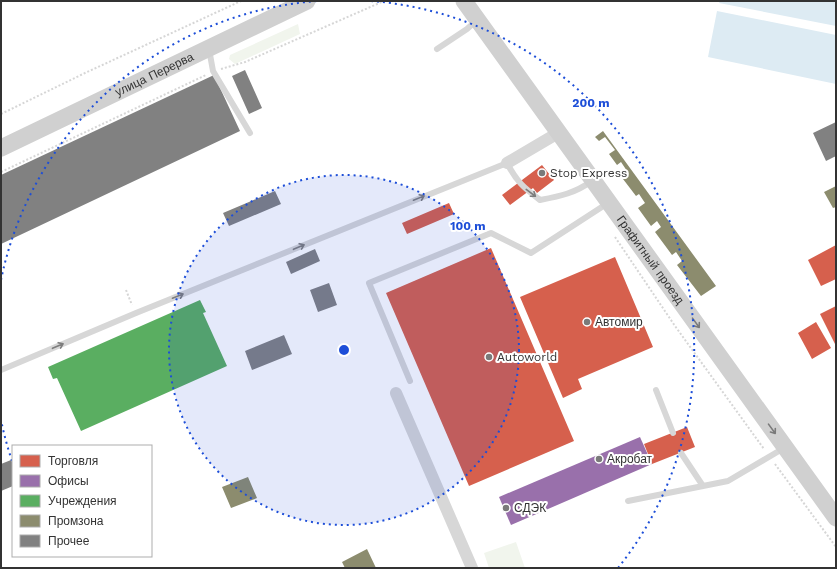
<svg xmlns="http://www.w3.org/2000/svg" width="837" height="569" viewBox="0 0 837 569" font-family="'Work Sans',sans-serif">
	<rect width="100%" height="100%" fill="#fff"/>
	<!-- green -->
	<path fill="#f1f5ed" d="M298 24 300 34 235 64 229 59 230 55Z
		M516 542 525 568H489L484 553Z"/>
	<!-- water -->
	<path fill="#ddebf3" d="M720 1H836V26L719 3Z
		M717 11 836 35V84L708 57Z"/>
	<!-- shops -->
	<path fill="#d6604d" d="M542 165 554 180 537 193 533 188 510 205 502 195Z
		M449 203 454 214 407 234 402 223Z
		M836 245V279L821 286 808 260Z
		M491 248 574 441 469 486 386 293Z
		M615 257 653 347 578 379 582 389 563 398 520 297Z
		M836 306V343L835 344 820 314Z
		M816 322 831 348 812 359 798 333Z
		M687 427 695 447 652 464 644 444Z"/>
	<!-- offices -->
	<path fill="#9970ab" d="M640 437 652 464 511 525 499 497Z"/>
	<!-- public -->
	<path fill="#5aae61" d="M200 300 206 312 203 313 227 366 81 431 57 378 53 379 48 367Z"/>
	<!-- industry -->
	<path fill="#8c8c6e" d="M603 131 716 286 701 296 677 265 682 261 676 252 672 255 655 232 661 227 657 221 651 226 638 208 645 203 639 194 636 196 623 179 629 174 621 162 617 165 609 154 615 150 605 137 599 141 595 137Z
		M836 186V207L833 208 824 192Z
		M248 477 257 498 231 508 222 487Z
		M367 549 376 568H345L342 562Z"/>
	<!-- building -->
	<path fill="#818181" d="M245 70 262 108 249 114 232 76Z
		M214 75 240 131 1 244V175Z
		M836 122V156L826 161 813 133Z
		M275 191 281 204 229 226 223 213Z
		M315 249 320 261 291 274 286 262Z
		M329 283 337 305 318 312 310 290Z
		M284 335 292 354 252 370 245 351Z
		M11 460 13 464V486L1 491V464Z"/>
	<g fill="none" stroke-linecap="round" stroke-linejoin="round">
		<!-- path -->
		<path stroke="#d6d6d6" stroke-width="2" stroke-dasharray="2 2" stroke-linecap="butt" d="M221 69 245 62 384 1
			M1 114 85 73 241 1
			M1 172 206 75
			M615 237 675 326 764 449
			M126 290 132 305
			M775 464 836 547"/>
		<!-- lane -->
		<path stroke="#d7d7d7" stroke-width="6" d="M209 49 213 71 250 133
			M437 49 467 29 477 20
			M1 370 136 313 507 163C517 182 523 187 540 200 561 196 575 193 592 181
			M410 381 369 283 491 233 531 253 608 203
			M656 390 673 433
			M681 453 703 486
			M628 501 728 481 784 448"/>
		<!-- street -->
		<path stroke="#d7d7d7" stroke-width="12" d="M507 163 558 133
			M396 393 472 568"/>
		<!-- secondary -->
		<g stroke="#d0d0d0" stroke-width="17">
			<path id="s1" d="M464 1 836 518"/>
			<path id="s2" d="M1 148 307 1"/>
		</g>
	</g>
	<!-- one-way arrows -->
	<defs><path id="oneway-shaft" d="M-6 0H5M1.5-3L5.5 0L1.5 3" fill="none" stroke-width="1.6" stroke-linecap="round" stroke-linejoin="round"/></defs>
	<g stroke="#7d7d7d">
		<use href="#oneway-shaft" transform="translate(531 193) rotate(37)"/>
		<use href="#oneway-shaft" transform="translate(419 198) rotate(-22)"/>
		<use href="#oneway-shaft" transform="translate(299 247) rotate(-23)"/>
		<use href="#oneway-shaft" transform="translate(178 296) rotate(-22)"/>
		<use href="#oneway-shaft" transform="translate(58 346) rotate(-23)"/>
	</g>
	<g stroke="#7a7a7a">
		<use href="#oneway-shaft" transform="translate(696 323) rotate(54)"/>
		<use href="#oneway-shaft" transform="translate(772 429) rotate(54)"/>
	</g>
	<!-- distance rings -->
	<circle cx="344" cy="350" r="175" fill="#1d4ed8" fill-opacity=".12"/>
	<g fill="none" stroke="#1d4ed8" stroke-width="2" stroke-dasharray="2 4">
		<circle cx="344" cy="350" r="175"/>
		<path d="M12 461A350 350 0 0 1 1 420M1 280A350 350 0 0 1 317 1M371 1A350 350 0 0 1 618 568"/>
	</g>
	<!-- markers -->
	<g fill="#7a7a7a" stroke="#fff" stroke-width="1.5">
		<circle cx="542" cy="173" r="4"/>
		<circle cx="587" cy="322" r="4"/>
		<circle cx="489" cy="357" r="4"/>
		<circle cx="599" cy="459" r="4"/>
		<circle cx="506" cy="508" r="4"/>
	</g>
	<g text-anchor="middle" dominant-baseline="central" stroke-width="4" stroke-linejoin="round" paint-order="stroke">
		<!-- street labels -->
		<g font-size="12" fill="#333" stroke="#fff">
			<text stroke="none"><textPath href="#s2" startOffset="170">улица Перерва</textPath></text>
			<text stroke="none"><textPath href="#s1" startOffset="319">Графитный проезд</textPath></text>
		</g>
		<!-- poi labels -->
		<g font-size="12" fill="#333" stroke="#fff" text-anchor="start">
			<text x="550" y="173">Stop Express</text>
			<text x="595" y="322">Автомир</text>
			<text x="497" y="357">Autoworld</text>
			<text x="607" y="459">Акробат</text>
			<text x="514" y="508">СДЭК</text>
		</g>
	</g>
	<circle cx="344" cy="350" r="6" fill="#1d4ed8" stroke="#fff" stroke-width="2"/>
	<g font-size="12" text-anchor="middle" font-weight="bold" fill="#1d4ed8" stroke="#fff" stroke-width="4" stroke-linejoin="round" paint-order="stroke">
		<text x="591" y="107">200 m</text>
		<text x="468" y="230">100 m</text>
	</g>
	<!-- border -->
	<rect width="837" height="569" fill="none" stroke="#333333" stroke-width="4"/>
	<!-- legend -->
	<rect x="12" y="445" width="140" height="112" fill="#ffffff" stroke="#adadad"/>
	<rect x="20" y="455" width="20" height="12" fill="#d6604d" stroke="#adadad"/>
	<text x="48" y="465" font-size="12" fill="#333333">Торговля</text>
	<rect x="20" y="475" width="20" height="12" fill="#9970ab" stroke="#adadad"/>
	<text x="48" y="485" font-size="12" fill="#333333">Офисы</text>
	<rect x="20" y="495" width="20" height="12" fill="#5aae61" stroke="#adadad"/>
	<text x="48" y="505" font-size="12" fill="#333333">Учреждения</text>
	<rect x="20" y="515" width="20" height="12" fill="#8c8c6e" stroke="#adadad"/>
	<text x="48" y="525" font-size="12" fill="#333333">Промзона</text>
	<rect x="20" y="535" width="20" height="12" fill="#818181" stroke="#adadad"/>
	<text x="48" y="545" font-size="12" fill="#333333">Прочее</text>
</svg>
